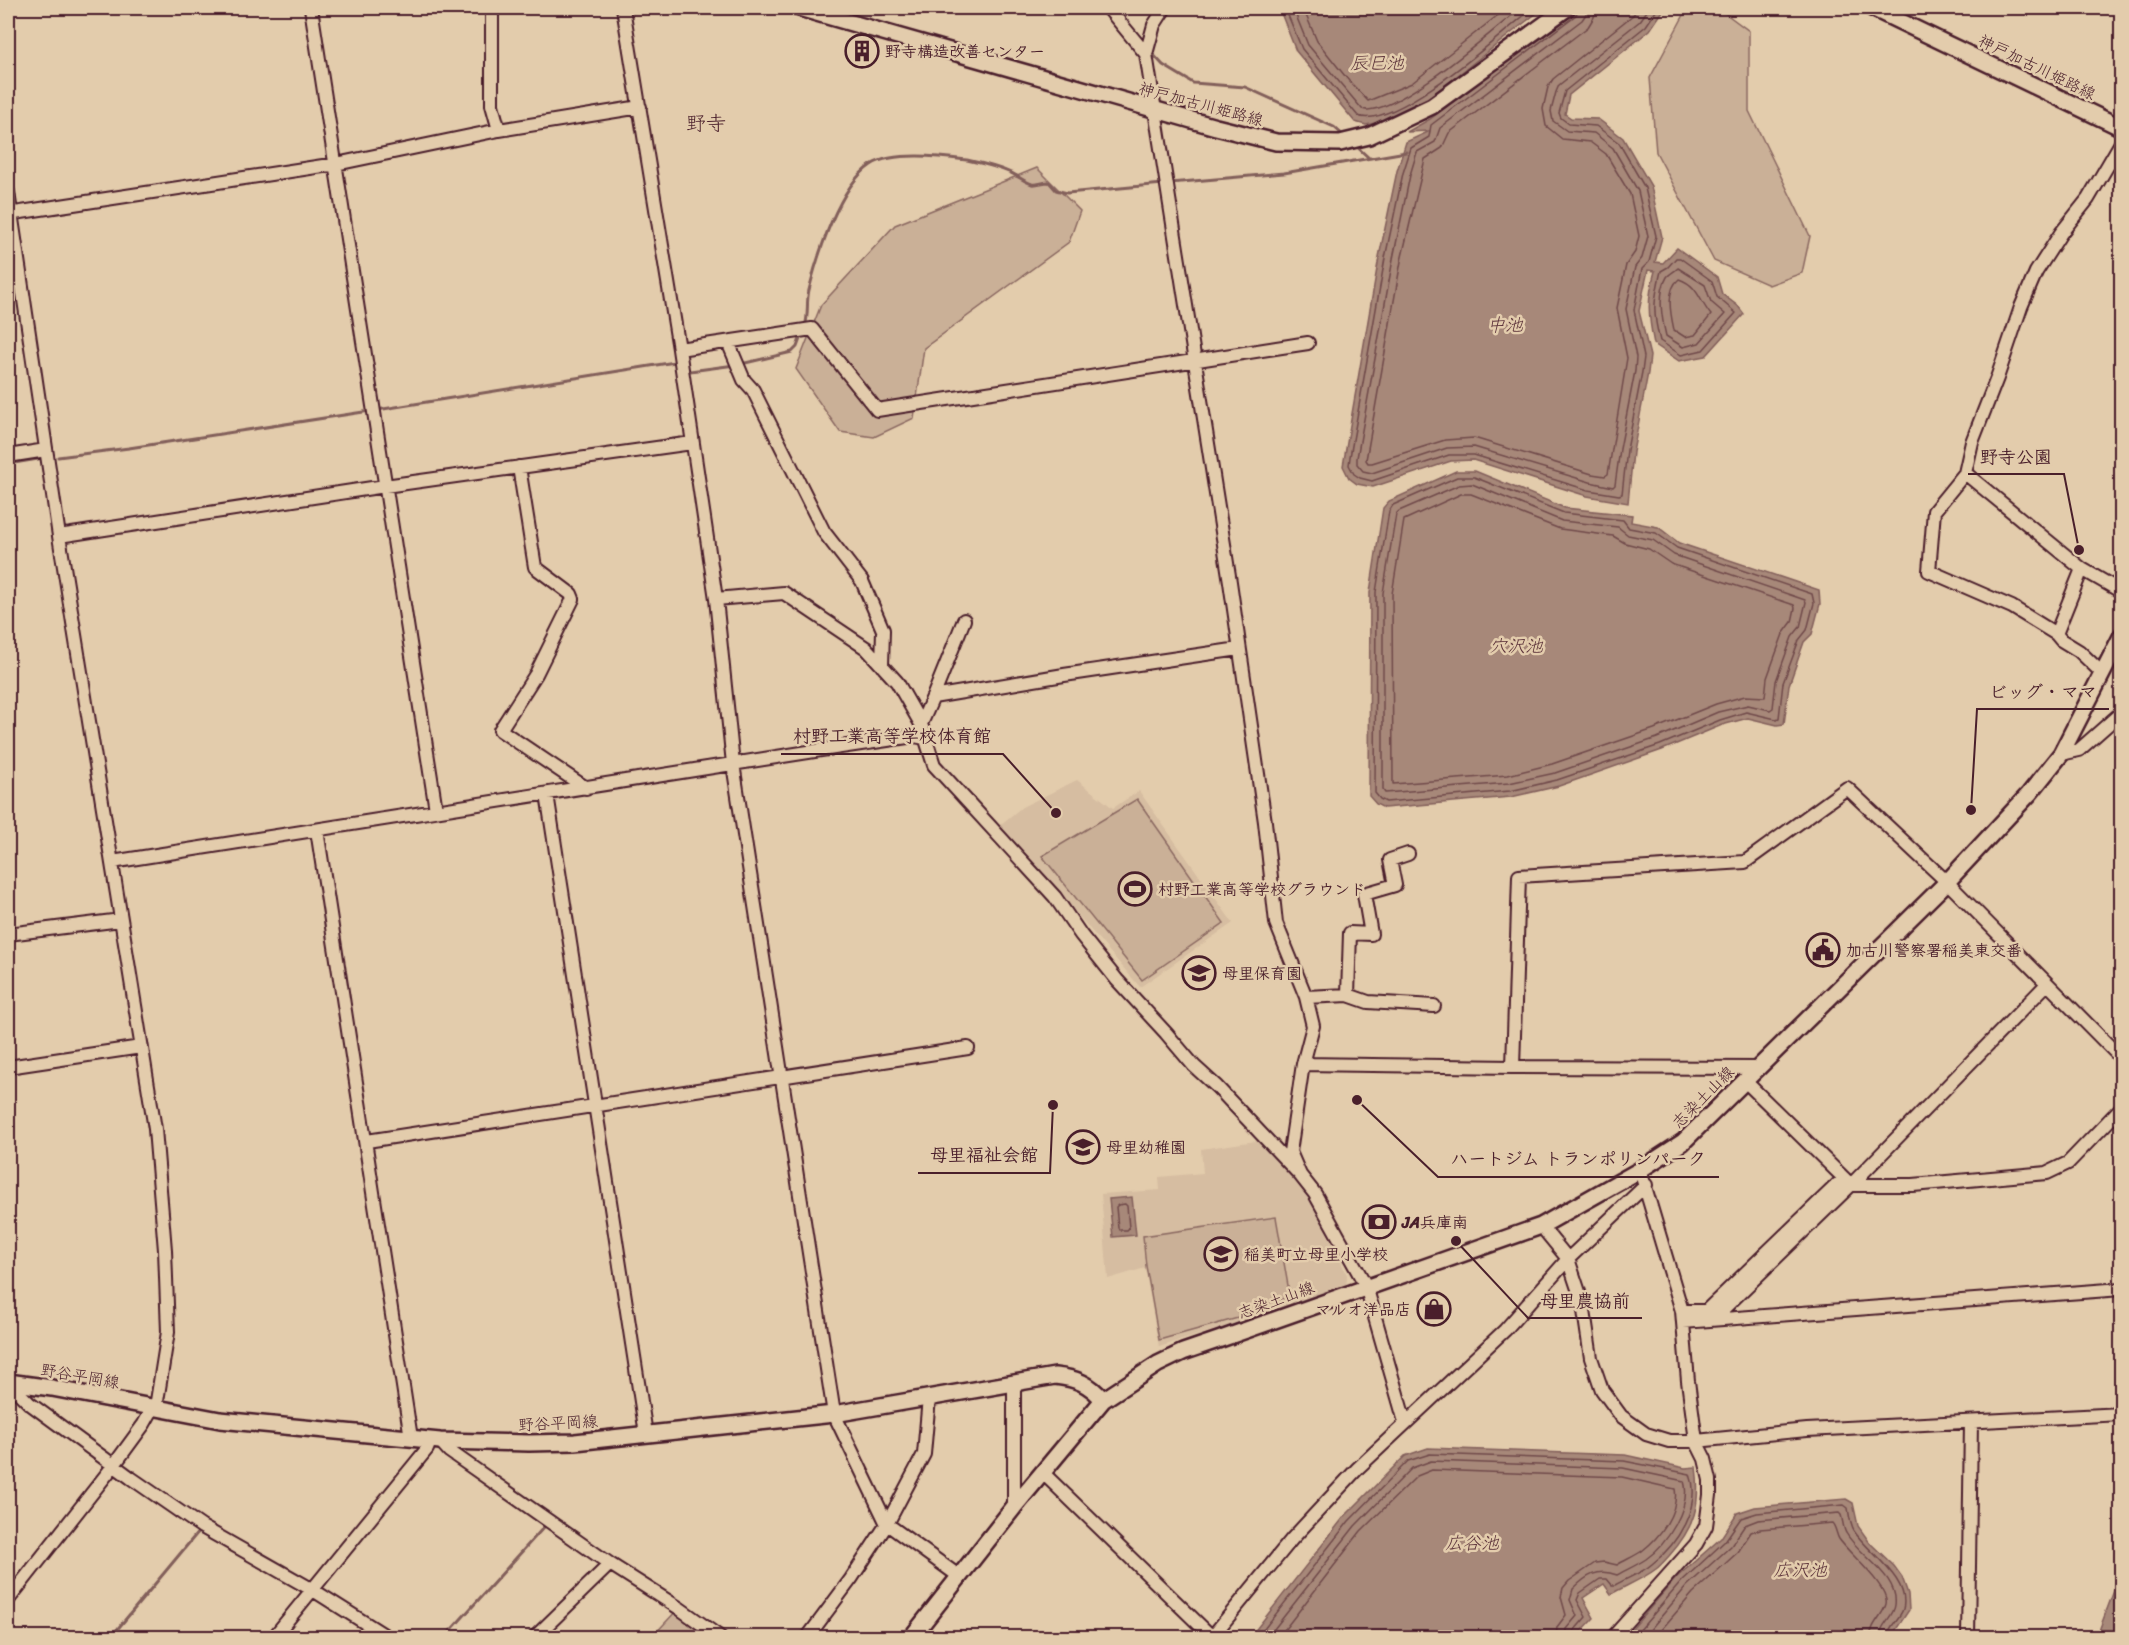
<svg xmlns="http://www.w3.org/2000/svg" width="2129" height="1645" viewBox="0 0 2129 1645" font-family="Sriracha,'Klee One',sans-serif">
	<rect width="100%" height="100%" fill="#e3ccac"/>
	<filter id="ink" filterUnits="userSpaceOnUse"><feTurbulence type="fractalNoise" baseFrequency=".0167" numOctaves="2"/><feDisplacementMap in="SourceGraphic" scale="12" xChannelSelector="R" yChannelSelector="G"/><feConvolveMatrix kernelMatrix="1 2 1 2 8 2 1 2 1" color-interpolation-filters="sRGB"/></filter>
	<g filter="url(#ink)">
		<!-- built -->
		<path fill="#d6bda1" d="M1077 780 1113 808 1139 791 1233 923 1140 987 1000 825 1022 807Z
			M1263 1140 1288 1168 1318 1214 1347 1275 1346 1290 1159 1347 1145 1268 1108 1279 1101 1194 1160 1190 1159 1177 1203 1173 1201 1149Z"/>
		<!-- green -->
		<path fill="#cab097" stroke="#8a6861" stroke-width="1.5" d="M1698 8H1718L1749 31V111L1810 236 1802 273 1769 285 1714 261 1656 152 1650 78 1685 13Z
			M1037 168 1080 211 1069 242 924 348 914 418 874 437 840 432 796 369 821 305 895 225Z
			M1137 799 1224 923 1142 980 1042 856Z
			M1276 1217 1290 1297 1261 1305 1263 1311 1159 1340 1146 1266 1143 1236Z
			M679 1608 721 1638H651Z"/>
		<!-- water -->
		<path fill="#a78879" stroke="#825e5a" stroke-width="1.5" d="M1279 8H1543L1424 102 1380 122 1366 125 1355 122 1296 51Z
			M1578 8H1665L1650 30 1569 95 1565 114 1571 118 1598 119 1623 138 1651 186 1662 237 1655 262 1663 263 1677 248 1717 277 1722 294 1738 306 1744 314 1706 356 1679 361 1654 344C1648 315 1647 299 1655 271L1648 270 1639 311 1650 356 1648 373 1633 452 1628 503 1587 496 1473 460 1451 461 1373 487 1357 484 1349 478 1343 466 1379 257 1397 171 1406 142 1430 131 1407 132 1430 119Z
			M1456 471H1475L1565 508 1632 515 1631 522 1658 527 1679 543 1819 590 1820 604 1812 634 1804 642 1789 685 1784 724 1777 725 1748 718 1722 725 1662 750 1559 786 1511 797 1384 808 1376 804 1369 796 1370 592 1383 508 1389 501Z
			M1132 1197 1136 1235 1113 1237 1109 1199Z
			M1428 1448 1625 1455 1685 1468 1696 1467C1701 1504 1695 1527 1669 1556 1665 1560 1661 1565 1656 1569 1643 1579 1625 1586 1611 1594L1604 1584 1583 1598 1594 1618 1576 1637H1250L1344 1517 1405 1456Z
			M1846 1499 1853 1503 1858 1526 1870 1543 1894 1566 1902 1577 1908 1594 1909 1610 1891 1637H1625L1677 1577 1721 1538 1737 1513 1755 1507Z
			M2121 1572V1637H2098L2100 1628Z"/>
		<g fill="none" stroke-linecap="round" stroke-linejoin="round">
			<!-- shore -->
			<path stroke="#6f494a" stroke-width="1.5" d="M1285 8 1302 49 1358 116C1395 131 1503 32 1533 8
				M1293 8 1308 45 1362 109C1393 120 1495 28 1521 8
				M1303 8 1317 41 1349 81 1368 101 1412 83 1507 8
				M1579 8 1576 15 1431 125 1429 137 1411 148 1403 173 1385 258 1350 457 1349 465 1354 474 1360 478 1372 481 1449 455H1474L1588 490 1619 495 1622 494 1627 450 1642 372 1644 357 1634 310 1642 269 1649 262 1656 236 1645 188 1619 143 1596 126 1569 124 1561 118 1559 113 1565 91 1646 26 1658 8
				M1587 8 1586 14 1582 20 1440 128 1435 142 1417 152 1410 175 1393 259 1357 458V464L1363 471 1372 473 1447 448 1474 447 1590 482 1613 487 1615 485 1620 449 1635 371 1636 357 1626 309 1635 267 1642 258 1648 236 1638 191 1613 148 1594 133 1567 131 1553 121 1551 111 1556 92 1559 85 1640 21 1649 8
				M1596 8 1594 17 1588 27 1449 133 1442 148 1425 159 1401 261 1366 460 1368 463H1372L1445 440 1474 438 1592 474 1605 476 1608 474 1627 358 1617 308 1626 265 1635 252 1639 236 1630 194 1606 154 1590 142 1562 139 1546 126 1543 109 1548 87 1553 79 1633 15 1638 8
				M1676 258H1680L1712 281 1717 297 1736 313 1703 350 1681 355 1660 341C1652 311 1654 300 1661 271L1668 267Z
				M1678 268 1705 285 1711 302 1725 314 1699 343 1683 347 1666 336C1662 319 1657 294 1667 277 1669 274 1675 271 1678 268Z
				M1679 279C1699 286 1699 301 1711 315L1695 335 1685 337 1674 330C1671 316 1665 290 1679 279Z
				M1457 477H1474L1564 513 1623 520 1629 528 1656 533 1677 548 1812 594 1814 603 1807 630 1799 640 1783 683 1779 718 1776 719 1746 712 1720 720 1660 745 1557 780 1510 791 1386 802 1380 799 1375 793 1376 592 1389 511 1393 505Z
				M1472 484 1562 521 1618 527 1628 535 1653 540 1674 555 1805 600 1806 602 1800 627 1792 637 1776 681 1773 708 1770 710 1748 705 1718 712 1657 738 1555 773 1509 783 1385 793 1383 790V593L1396 514 1399 511 1459 485Z
				M1461 494H1471L1560 529 1613 536 1625 543 1649 549 1671 564 1794 605 1795 608 1792 622 1783 634 1767 678 1765 697 1745 696 1716 704 1654 729 1552 764 1508 775 1393 784 1392 594 1404 520Z
				M1125 1204 1127 1206 1129 1228 1127 1230H1120L1118 1228 1116 1207 1118 1205Z
				M1257 1638 1349 1521 1408 1461 1430 1454 1624 1461 1690 1474C1702 1506 1677 1545 1652 1564 1642 1573 1627 1578 1615 1585H1612L1607 1579H1600L1580 1593 1577 1600 1586 1617 1573 1632 1572 1638
				M1267 1638 1355 1526 1412 1468 1431 1461 1623 1468 1684 1481C1692 1507 1666 1545 1646 1559 1637 1565 1626 1570 1617 1575 1598 1568 1587 1575 1573 1589L1570 1600 1577 1616 1566 1629 1565 1638
				M1278 1638 1361 1531 1417 1476 1432 1470 1622 1477 1675 1489C1679 1512 1660 1537 1642 1551 1635 1556 1625 1560 1617 1565L1604 1562 1595 1563 1569 1581 1563 1588 1561 1597 1566 1615 1557 1627 1556 1638
				M1633 1638 1682 1581 1725 1541 1741 1518 1757 1513 1844 1505 1848 1508C1849 1515 1850 1524 1854 1531 1867 1552 1911 1579 1903 1609 1900 1619 1888 1626 1887 1638
				M1643 1638 1687 1586 1731 1546 1745 1525 1758 1520 1839 1513 1841 1515C1843 1521 1843 1528 1846 1533 1859 1556 1899 1575 1895 1605 1894 1617 1880 1624 1879 1638
				M1654 1638 1693 1593 1738 1552 1751 1532 1760 1529 1832 1523C1836 1527 1836 1534 1839 1539 1849 1554 1890 1587 1886 1604 1883 1616 1871 1623 1870 1638"/>
			<!-- stream -->
			<path stroke="#825e5a" stroke-width="3" d="M1150 51 1163 65 1193 83 1245 87 1334 127 1345 137
				M1355 145 1369 158
				M1170 183 1284 173 1406 152
				M805 326C809 315 806 302 809 290 818 254 839 186 871 165 893 151 942 157 967 160 981 163 998 167 1011 173 1018 176 1025 182 1032 184 1037 185 1043 182 1049 182L1056 190 1067 193 1163 184
				M741 364 792 352 797 347 801 336
				M686 369 690 371 735 365
				M377 410 675 362 678 363
				M58 457 129 448 370 411
				M8 464 38 459
				M110 1638 199 1531
				M444 1638 544 1527"/>
			<!-- minor casing -->
			<g stroke="#4a1f2b" stroke-width="16">
				<path id="minor" d="M311 8 436 810
					M492 8V105L499 130
					M623 8 679 349 716 599 733 764 834 1414 887 1524 960 1577
					M1108 8 1146 54
					M1165 8 1154 25 1146 54 1230 582 1265 822 1276 923 1306 997 1313 1026 1303 1064 1290 1152 1300 1175
					M8 192 59 536 155 1129 165 1250 168 1332 157 1401 144 1424 114 1465 8 1600
					M8 214 336 164 499 130 640 107
					M728 342 744 380 753 390 824 532 862 581 883 630 882 666
					M679 349 812 329 877 410 1308 343
					M8 456 46 450
					M519 467 535 567 571 594 573 599 536 674 500 730 586 788
					M1965 473 2082 569 2122 592
					M59 536 385 486 692 443
					M2082 569 2056 634 2061 640 2079 651 2102 673
					M716 599 784 593 866 648 897 682 921 724 934 765 1055 897 1081 935 1117 980 1166 1033 1194 1066 1217 1087 1300 1175 1315 1194 1366 1286 1405 1422
					M2056 634 2012 607 1929 571 1934 511 1965 473 1972 442 1997 378 2021 307 2036 272 2061 233 2088 199 2122 141
					M933 697 964 620
					M921 724 933 697 1064 675 1239 649
					M2061 754 2079 750 2122 712
					M547 794 646 1434
					M317 830 411 1438
					M112 862 821 750 914 736 925 738
					M8 934 121 920
					M1348 995 1350 933 1371 934 1364 894 1395 885 1390 860 1408 854
					M1306 997 1348 995 1368 1002 1434 1006
					M1303 1064 1513 1067 1758 1068
					M8 1067 141 1047
					M1513 1067 1519 876 1745 862 1847 788 1947 882 2122 1059
					M1745 1081 1851 1185H1913L2047 1173 2068 1163 2122 1107
					M367 1141 968 1048
					M1541 1226 1568 1259 1583 1304 1591 1358 1602 1390 1621 1416 1646 1434 1669 1441H1696L1807 1430 2122 1414
					M1682 1311H1706L1844 1178
					M1713 1319 1851 1185 2047 984
					M1683 1322 2122 1289
					M8 1382 29 1403 131 1478 202 1527 313 1590 389 1638
					M1014 1384V1507
					M440 1441 449 1451 610 1564 679 1608 721 1638
					M1042 1472 1212 1637
					M273 1638 427 1449 431 1439
					M534 1638 610 1564
					M807 1638 851 1579 887 1524 924 1454 929 1398
					M1211 1638 1292 1539 1358 1468 1505 1330 1568 1259 1646 1185
					M1612 1638 1696 1544 1706 1526 1710 1495V1480L1705 1459 1696 1441 1688 1381 1682 1311 1640 1170
					M1968 1638 1971 1422"/>
			</g>
			<!-- major casing -->
			<g stroke="#4a1f2b" stroke-width="20">
				<path id="major" d="M799 8 1216 127 1276 142 1340 143 1369 136 1432 106 1567 8
					M1872 8 2122 128
					M8 1382 52 1388 220 1420 440 1441 529 1443 575 1442 834 1414 1055 1376C1076 1378 1090 1384 1103 1400
					M911 1638 1014 1507 1103 1400 1158 1364 1183 1352 1218 1340 1541 1226 1640 1170 1683 1142 1947 882 2029 794 2061 754 2122 635"/>
			</g>
			<!-- minor -->
			<use href="#minor" stroke="#e3ccac" stroke-width="12"/>
			<!-- major -->
			<use href="#major" stroke="#e3ccac" stroke-width="15"/>
		</g>
	</g>
	<!-- icons -->
	<defs>
		<g id="building-ring" transform="scale(1.725)"><circle r="9.5" fill="#e3ccac" stroke="#4a1f2b" stroke-width="1.5"/><path d="M-4-6H4V6H1V3H-1V6H-4ZM-2.5-4.3h1.7v1.8h-1.7ZM.8-4.3h1.7v1.8H.8ZM-2.5-1h1.7V.8h-1.7ZM.8-1h1.7V.8H.8Z" fill="#4a1f2b"/></g>
		<g id="stadium-ring" transform="scale(1.725)"><circle r="9.5" fill="#e3ccac" stroke="#4a1f2b" stroke-width="1.5"/><path d="M0-5a6.5 5 0 1 0 0 10a6.5 5 0 1 0 0-10ZM-3.5-1.8h7v3.6h-7Z" fill="#4a1f2b"/></g>
		<g id="civic-ring" transform="scale(1.725)"><circle r="9.5" fill="#e3ccac" stroke="#4a1f2b" stroke-width="1.5"/><path d="M-.6-6.5H3V-4.5H.6V-3L4-1V1h2V6H-6V1h2V-1L-.6-3ZM-1.2 2.5V6h2.4V2.5Z" fill="#4a1f2b"/></g>
		<g id="school-ring" transform="scale(1.725)"><circle r="9.5" fill="#e3ccac" stroke="#4a1f2b" stroke-width="1.5"/><path d="M0-5L7-2L0 1L-7-2ZM-4 1L0 2.5L4 1V4Q0 6-4 4Z" fill="#4a1f2b"/></g>
		<g id="bank-ring" transform="scale(1.725)"><circle r="9.5" fill="#e3ccac" stroke="#4a1f2b" stroke-width="1.5"/><path d="M-6-4H6V4H-6ZM0-2.3a2.3 2.3 0 1 0 0 4.6a2.3 2.3 0 1 0 0-4.6Z" fill="#4a1f2b"/></g>
		<g id="shop-ring" transform="scale(1.725)"><circle r="9.5" fill="#e3ccac" stroke="#4a1f2b" stroke-width="1.5"/><path d="M-5-2.5h2.3a2.7 3.5 0 0 1 5.4 0H5L5.5 6h-11ZM-1.5-2.5h3a1.5 2.3 0 0 0-3 0Z" fill="#4a1f2b"/></g>
	</defs>
	<g fill-rule="evenodd">
		<use href="#building-ring" x="862" y="51"/>
		<use href="#stadium-ring" x="1135" y="889"/>
		<use href="#civic-ring" x="1823" y="950"/>
		<use href="#school-ring" x="1199" y="973"/>
		<use href="#school-ring" x="1083" y="1147"/>
		<use href="#bank-ring" x="1379" y="1222"/>
		<use href="#school-ring" x="1221" y="1254"/>
		<use href="#shop-ring" x="1434" y="1309"/>
	</g>
	<g text-anchor="middle" dominant-baseline="central" stroke-width="5" stroke-linejoin="round" paint-order="stroke">
		<!-- poi labels -->
		<g font-size="16" font-weight="bold" fill="#4a1f2b" stroke="#e3ccac" text-anchor="start">
			<text x="885" y="51">野寺構造改善センター</text>
			<text x="1158" y="889">村野工業高等学校グラウンド</text>
			<text x="1846" y="950">加古川警察署稲美東交番</text>
			<text x="1222" y="973">母里保育園</text>
			<text x="1106" y="1147">母里幼稚園</text>
			<text x="1402" y="1222">JA兵庫南</text>
			<text x="1244" y="1254">稲美町立母里小学校</text>
			<text x="1411" y="1309" text-anchor="end">マルオ洋品店</text>
		</g>
		<!-- street labels -->
		<g font-size="16" fill="#4a1f2b" stroke="#e3ccac">
			<text transform="translate(2037 67) rotate(26)">神戸加古川姫路線</text>
			<text transform="translate(1201 104) rotate(15)">神戸加古川姫路線</text>
			<text transform="translate(1703 1097) rotate(-45)">志染土山線</text>
			<text transform="translate(1276 1300) rotate(-20)">志染土山線</text>
			<text transform="translate(80 1376) rotate(10)">野谷平岡線</text>
			<text transform="translate(558 1423) rotate(-3)">野谷平岡線</text>
		</g>
		<!-- water labels -->
		<g font-size="18" font-style="italic" fill="#5d343b" stroke="#e3ccac">
			<text x="1377" y="63">辰巳池</text>
			<text x="1505" y="325">中池</text>
			<text x="1516" y="646">穴沢池</text>
			<text x="1472" y="1543">広谷池</text>
			<text x="1800" y="1570">広沢池</text>
		</g>
		<!-- quarter labels -->
		<g font-size="20" fill="#4a1f2b" stroke="#e3ccac">
			<text x="706" y="123">野寺</text>
		</g>
	</g>
	<!-- callouts -->
	<path fill="none" stroke="#4a1f2b" stroke-width="2" d="M2079 550L2064 474H1968M1971 810L1977 709H2109M1056 813L1003 754H781M1053 1105L1050 1173H918M1357 1100L1438 1177H1719M1456 1241L1528 1318H1642"/>
	<g fill="#4a1f2b" stroke="#e3ccac" stroke-width="2">
		<circle cx="2079" cy="550" r="6"/>
		<circle cx="1971" cy="810" r="6"/>
		<circle cx="1056" cy="813" r="6"/>
		<circle cx="1053" cy="1105" r="6"/>
		<circle cx="1357" cy="1100" r="6"/>
		<circle cx="1456" cy="1241" r="6"/>
	</g>
	<g font-size="18" text-anchor="middle" font-weight="bold" fill="#4a1f2b" stroke="#e3ccac" stroke-width="5" stroke-linejoin="round" paint-order="stroke">
		<text x="2016" y="463">野寺公園</text>
		<text x="2043" y="698">ビッグ・ママ</text>
		<text x="892" y="742">村野工業高等学校体育館</text>
		<text x="984" y="1161">母里福祉会館</text>
		<text x="1578" y="1165">ハートジム トランポリンパーク</text>
		<text x="1585" y="1307">母里農協前</text>
	</g>
	<!-- margin -->
	<rect width="2129" height="1645" fill="none" stroke="#e3ccac" stroke-width="30"/>
	<rect x="15" y="15" width="2099" height="1615" fill="none" stroke="#4a1f2b" stroke-width="2" filter="url(#ink)"/>
</svg>
